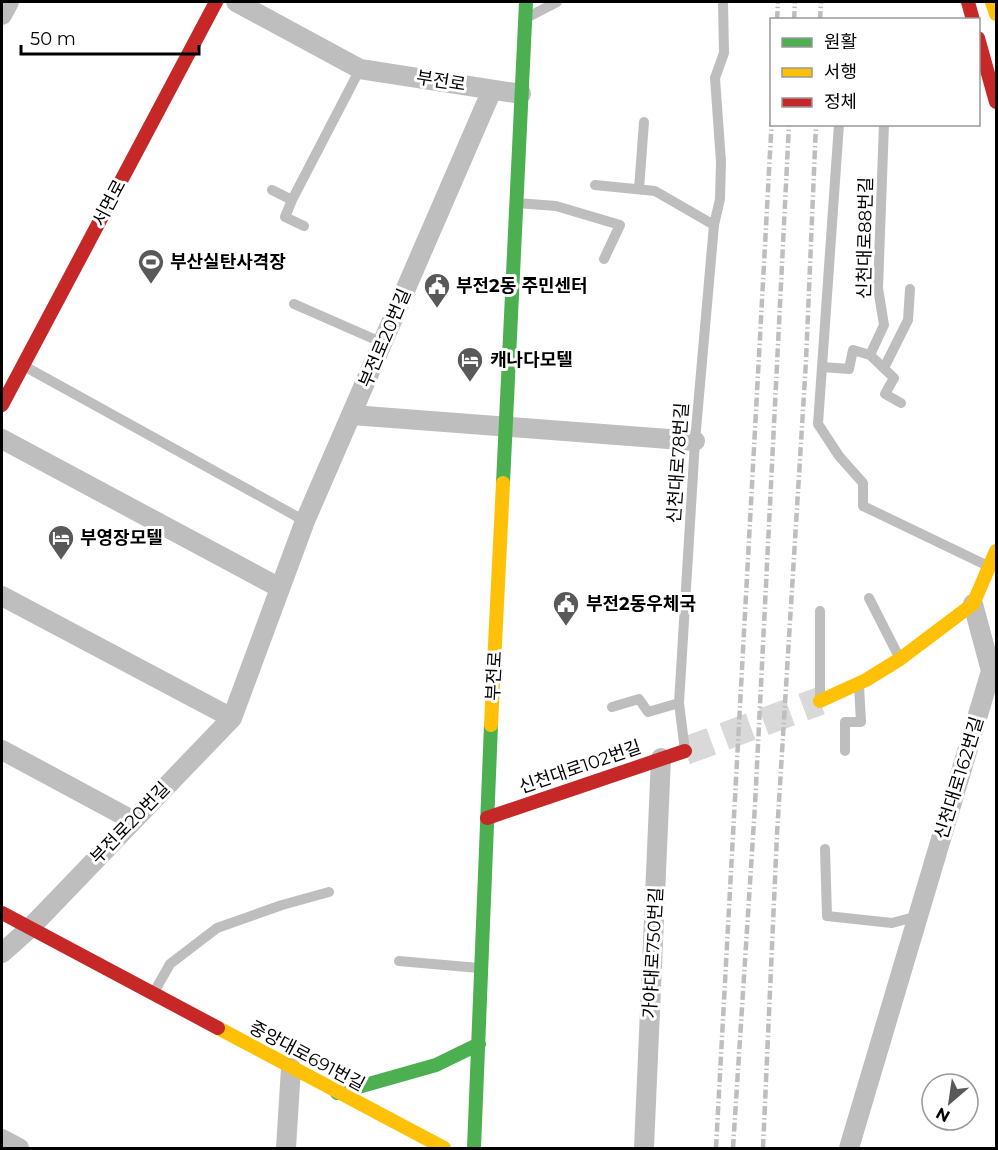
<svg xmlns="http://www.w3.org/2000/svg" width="998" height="1150" viewBox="0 0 998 1150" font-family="Montserrat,'Noto Sans KR',sans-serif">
	<rect width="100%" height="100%" fill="#fff"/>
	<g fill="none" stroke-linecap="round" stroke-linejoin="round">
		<!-- secondary-tunnel -->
		<path stroke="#d9d9d9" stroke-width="28" stroke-dasharray="28 14" stroke-linecap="butt" d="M685 751 820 701"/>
		<!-- lane -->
		<path stroke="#bebebe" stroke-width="10" d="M528 17 557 2
			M839 124 818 424 839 456 863 483V506L988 566
			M595 185 655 191 714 225
			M639 189 644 122
			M272 190 292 200 285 217 304 226
			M292 200 360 69
			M517 203 556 206 620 225 604 259
			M294 304 383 343
			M870 355 894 378 885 394 901 403
			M24 366 305 521
			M822 367 849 369 853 350 870 355 884 325 878 288 884 124
			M884 368 908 320 910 289
			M869 598 900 659
			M820 611V697
			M612 707 639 699 648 712 679 703
			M685 751 679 703 695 441 714 225 720 199 721 162 715 78 724 53 723 2
			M845 751V722H861L859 686
			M825 849 827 916 892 923 918 916
			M399 961 479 968
			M153 994 170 964 217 928 282 905 329 892"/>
		<!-- street -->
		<path stroke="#bebebe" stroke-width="20" d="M236 2 360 69 521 94
			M2 15 9 2
			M352 415 695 441
			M2 439 280 588
			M2 596 232 718
			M2 750 132 820
			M2 953 30 928 232 718 305 521 492 90
			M2 1139 19 1148
			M286 1148 291 1068
			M644 1148 661 758
			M849 1148 991 671 973 604"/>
		<!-- fast -->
		<path stroke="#4caf50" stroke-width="14" d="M503 483 526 2
			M337 1093 436 1065 479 1044
			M474 1148 491 725"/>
		<!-- slow -->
		<path stroke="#ffc107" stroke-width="14" d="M992 2 996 14
			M820 701 866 680 900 659 973 604 996 551
			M491 725 503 483
			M218 1028 444 1148"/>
		<!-- jam -->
		<path stroke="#c62828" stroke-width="14" d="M968 2 973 20
			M978 38 996 102
			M2 405 216 2
			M487 818 685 751
			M2 913 218 1028"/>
		<!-- rail -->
		<path stroke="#bebebe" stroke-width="4.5" stroke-dasharray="9 3 1.5 3" stroke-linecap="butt" d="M777 20 778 2
			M794 20 795 2
			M820 20 821 2
			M716 1148 772 116
			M733 1148 755 805 789 124
			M763 1148 777 834 806 361 816 124"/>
	</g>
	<!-- icons -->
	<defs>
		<g id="stadium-pin" transform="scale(1.35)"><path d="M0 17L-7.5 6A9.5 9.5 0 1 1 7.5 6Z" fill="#595959" stroke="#fff"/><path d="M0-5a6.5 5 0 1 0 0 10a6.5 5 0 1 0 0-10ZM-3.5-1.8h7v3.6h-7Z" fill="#fff"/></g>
		<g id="civic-pin" transform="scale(1.35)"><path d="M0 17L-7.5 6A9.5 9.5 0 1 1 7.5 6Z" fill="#595959" stroke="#fff"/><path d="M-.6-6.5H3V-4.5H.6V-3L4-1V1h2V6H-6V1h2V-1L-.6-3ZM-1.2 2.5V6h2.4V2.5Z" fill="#fff"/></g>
		<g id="hotel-pin" transform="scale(1.35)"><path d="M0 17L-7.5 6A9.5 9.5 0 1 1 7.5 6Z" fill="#595959" stroke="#fff"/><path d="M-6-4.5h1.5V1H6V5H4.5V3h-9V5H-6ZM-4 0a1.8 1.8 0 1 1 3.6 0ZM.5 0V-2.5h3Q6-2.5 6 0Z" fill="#fff"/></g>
	</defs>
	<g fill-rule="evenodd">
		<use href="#stadium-pin" x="151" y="262"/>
		<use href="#civic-pin" x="437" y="286"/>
		<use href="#hotel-pin" x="470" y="360"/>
		<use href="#hotel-pin" x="61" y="538"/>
		<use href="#civic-pin" x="566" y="604"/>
	</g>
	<g text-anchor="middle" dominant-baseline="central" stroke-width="6" stroke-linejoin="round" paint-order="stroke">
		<!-- street labels -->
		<g font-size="18" fill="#000" stroke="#fff">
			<text transform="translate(441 81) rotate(9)">부전로</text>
			<text transform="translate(109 203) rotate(-62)">서면로</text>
			<text transform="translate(865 238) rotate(-89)">신천대로88번길</text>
			<text transform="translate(385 338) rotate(-67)">부전로20번길</text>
			<text transform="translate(678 463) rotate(-86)">신천대로78번길</text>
			<text transform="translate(494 676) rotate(-87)">부전로</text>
			<text transform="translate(580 767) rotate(-19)">신천대로102번길</text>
			<text transform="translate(959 778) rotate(-73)">신천대로162번길</text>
			<text transform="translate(130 823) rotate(-46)">부전로20번길</text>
			<text transform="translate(653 953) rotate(-87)">가야대로750번길</text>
			<text transform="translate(307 1056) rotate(28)">중앙대로691번길</text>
		</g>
		<!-- poi labels -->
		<g font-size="18" font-weight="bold" fill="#000" stroke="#fff" text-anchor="start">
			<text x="170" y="262">부산실탄사격장</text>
			<text x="456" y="286">부전2동 주민센터</text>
			<text x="490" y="360">캐나다모텔</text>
			<text x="80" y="538">부영장모텔</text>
			<text x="586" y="604">부전2동우체국</text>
		</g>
	</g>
	<!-- border -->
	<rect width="998" height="1150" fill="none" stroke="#000000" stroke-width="6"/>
	<!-- legend -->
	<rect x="770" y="18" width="210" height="108" fill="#ffffff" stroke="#999999" stroke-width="1.5"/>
	<rect x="782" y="38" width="30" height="9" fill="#4caf50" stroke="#999999" stroke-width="1.5"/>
	<text x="824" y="48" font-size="18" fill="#000000">원활</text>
	<rect x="782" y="68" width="30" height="9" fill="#ffc107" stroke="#999999" stroke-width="1.5"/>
	<text x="824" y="78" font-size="18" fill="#000000">서행</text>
	<rect x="782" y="98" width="30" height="9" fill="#c62828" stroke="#999999" stroke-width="1.5"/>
	<text x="824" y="108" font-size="18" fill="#000000">정체</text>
	<!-- north arrow -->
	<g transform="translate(950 1102) rotate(209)"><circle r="28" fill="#ffffff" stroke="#999999" stroke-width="1.5"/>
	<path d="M0-4.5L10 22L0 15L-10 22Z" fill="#595959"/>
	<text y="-9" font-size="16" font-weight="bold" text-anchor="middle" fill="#000000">N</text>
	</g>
	<!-- scale -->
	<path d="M21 45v9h178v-9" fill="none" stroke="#000000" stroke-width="3"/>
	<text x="30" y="45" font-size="18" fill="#000000" stroke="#ffffff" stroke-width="4.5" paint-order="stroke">50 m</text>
</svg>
